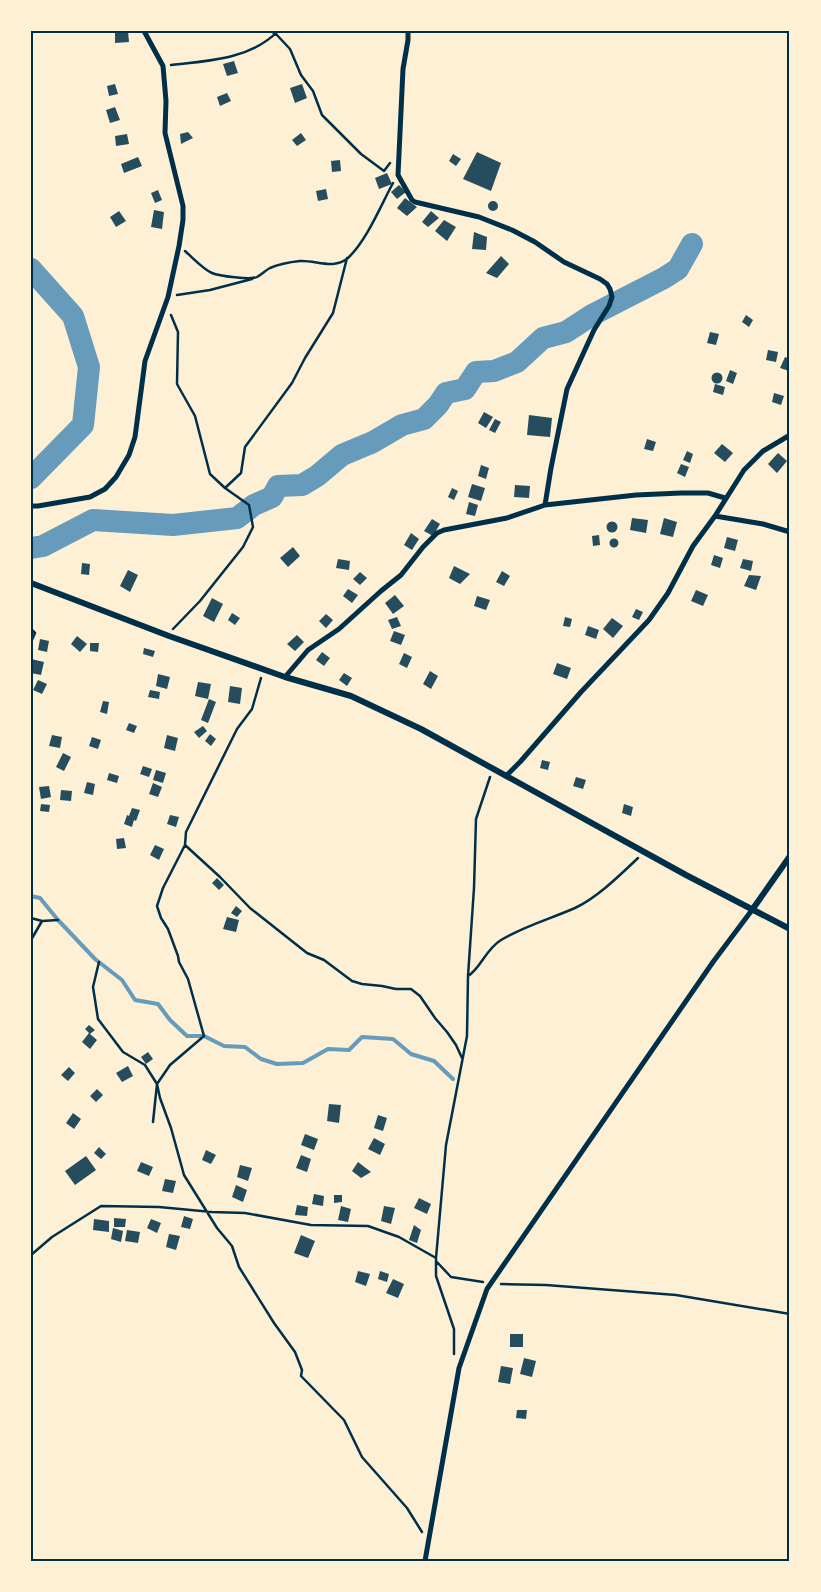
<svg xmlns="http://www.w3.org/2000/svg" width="821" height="1592" viewBox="0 0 821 1592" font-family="'IBM Plex Sans',sans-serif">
	<rect width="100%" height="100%" fill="#fdf0d5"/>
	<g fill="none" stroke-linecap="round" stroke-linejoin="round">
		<!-- stream -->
		<path stroke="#669bbc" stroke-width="4" d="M31 896 40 898 58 920 95 959 122 980 135 1000 158 1004 170 1020 187 1036H204L224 1046 245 1047 261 1059 277 1064 303 1063 328 1049 349 1050 362 1037 393 1039 411 1054 434 1061 453 1079"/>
		<!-- river -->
		<path stroke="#669bbc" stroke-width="22" d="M31 269 73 316 89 367 83 425 31 478
			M31 548 43 546 93 520 173 525 237 518 254 505 272 497 278 486 302 485 317 476 342 455 373 442 402 425 424 419 438 405 446 393 465 389 476 372 494 371 517 362 543 338 566 332 592 315 664 278 678 269 692 244"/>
	</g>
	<!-- building -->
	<path fill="#264d5e" d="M115 31H128L129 42 115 43Z
		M234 61 238 73 227 76 223 64Z
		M115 84 118 94 109 96 107 86Z
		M302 84 307 98 295 103 290 88Z
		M227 93 231 101 220 106 217 97Z
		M115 107 120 120 110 123 106 110Z
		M188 132 193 138 181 144 180 134Z
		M301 133 306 140 297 146 292 140Z
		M127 134 129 144 116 146 115 136Z
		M477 152 501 163 491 191 463 179Z
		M453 154 461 159 456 166 449 161Z
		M138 157 142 166 124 173 121 164Z
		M340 160 341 171 332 172 331 161Z
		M387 173 392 184 379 189 375 178Z
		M399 185 406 192 397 199 391 192Z
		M326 189 328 199 318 201 316 191Z
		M158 190 162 200 155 203 151 193Z
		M405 198 417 207 407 216 397 208Z
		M488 206a5 5 0 1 1 10 0a5 5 0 1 1-10 0Z
		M154 210 164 212 162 229 151 227Z
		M119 211 126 221 116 227 110 217Z
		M431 211 439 218 428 227 422 222Z
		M444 220 456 227 447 241 435 231Z
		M474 232 487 237 486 250 472 249Z
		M501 256 509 264 497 278 486 273Z
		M746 315 753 320 749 327 742 322Z
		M710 332 719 334 716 345 707 343Z
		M768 350 778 352 776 362 766 360Z
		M785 357 790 359 789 371 780 368Z
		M730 370 737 373 733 384 726 381Z
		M711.5 378a5.5 5.5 0 1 1 11 0a5.5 5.5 0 1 1-11 0Z
		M715 384 725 387 723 395 713 392Z
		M774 393 784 396 781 405 772 402Z
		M484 412 493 417 486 428 478 423Z
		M529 415 552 418 550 437 527 435Z
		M495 419 501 422 495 433 489 430Z
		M647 439 656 442 653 451 644 449Z
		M722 444 733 453 725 462 714 453Z
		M687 451 693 454 690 463 683 460Z
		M778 453 787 461 777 473 768 464Z
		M681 464 689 467 685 477 677 473Z
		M481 465 489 468 486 479 478 476Z
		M472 484 485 488 481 501 468 497Z
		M515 485 530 486 529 498 514 497Z
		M452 488 458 491 454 500 448 497Z
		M469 502 478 505 475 516 466 514Z
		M632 518 648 520 646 533 630 530Z
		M664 518 677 522 673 537 660 534Z
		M432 519 440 524 433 536 424 531Z
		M606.5 527a5.5 5.5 0 1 1 11 0a5.5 5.5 0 1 1-11 0Z
		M411 533 419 539 412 550 404 545Z
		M599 535 600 545 593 546 592 536Z
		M727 537 738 540 735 551 724 548Z
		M609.5 543a4.5 4.5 0 1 1 9 0a4.5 4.5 0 1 1-9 0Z
		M293 547 300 556 288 567 280 558Z
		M714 555 723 558 720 568 711 565Z
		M338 559 350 561 349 570 336 568Z
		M743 559 753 561 751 571 740 568Z
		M82 563 90 564 89 575 81 574Z
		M454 566 470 574 460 584 449 578Z
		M128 570 138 575 130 592 120 586Z
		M502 571 510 576 504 586 496 582Z
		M360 572 367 578 360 585 353 579Z
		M749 575 761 576 756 590 744 586Z
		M348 589 358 595 352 603 343 596Z
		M696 590 708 595 703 606 691 601Z
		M395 595 404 606 393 614 385 603Z
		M477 596 490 600 486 610 474 606Z
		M212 598 223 604 214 622 203 616Z
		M636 609 643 612 639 620 632 617Z
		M232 613 240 618 235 625 228 620Z
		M326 614 333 620 326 628 319 621Z
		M397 617 401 626 392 629 388 620Z
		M565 617 572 619 570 627 563 626Z
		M612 618 623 626 613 638 603 629Z
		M588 626 599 630 596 639 585 635Z
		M394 631 405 635 401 645 390 641Z
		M297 635 304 642 295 651 287 644Z
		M77 636 87 644 80 652 71 644Z
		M40 639 49 641 47 652 38 650Z
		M90 643H99L98 652 90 651Z
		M144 648 155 651 153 657 143 654Z
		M322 652 330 658 324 666 316 660Z
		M404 653 412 657 407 668 399 664Z
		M31 659 44 662 41 675 31 673Z
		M557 663 571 668 567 679 553 674Z
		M430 671 438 676 431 689 423 684Z
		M344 673 352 678 347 686 339 680Z
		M158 674 170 677 167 689 156 686Z
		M38 680 47 684 42 694 33 690Z
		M198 682 211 684 208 699 195 696Z
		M230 686 242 688 240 704 228 702Z
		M150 690 160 692 159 699 148 697Z
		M209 699 216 702 208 723 201 720Z
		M103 701 109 702 107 714 100 712Z
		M129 723 137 726 134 733 126 730Z
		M203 726 207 731 199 738 194 732Z
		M210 734 216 739 211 746 205 741Z
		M52 735 62 737 60 748 49 746Z
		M167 735 178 738 175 751 164 748Z
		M92 737 101 740 98 749 89 746Z
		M63 753 71 757 64 771 56 767Z
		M542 760 550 762 548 770 540 768Z
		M143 766 152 769 149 777 140 774Z
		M156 770 166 773 163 783 153 780Z
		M109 773 119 776 117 783 107 780Z
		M576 777 586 780 583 789 573 786Z
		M87 782 95 784 93 795 84 793Z
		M153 783 162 787 158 797 149 794Z
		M49 786 51 797 41 799 39 787Z
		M61 790 72 791 71 801 60 800Z
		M41 804 50 805 49 812 40 811Z
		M624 804 633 807 631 816 622 813Z
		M132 808 140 810 136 821 134 820 132 827 124 824 127 815 129 816Z
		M170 815 179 817 176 827 167 824Z
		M124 838 126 848 117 849 116 839Z
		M155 845 164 849 159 860 150 855Z
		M217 878 224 885 219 890 212 883Z
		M236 906 242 911 237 917 231 913Z
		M227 917 239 920 236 932 223 929Z
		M89 1025 95 1030 90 1034 97 1040 90 1049 82 1042 89 1033 85 1029Z
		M148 1052 153 1059 146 1064 141 1057Z
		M128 1066 133 1076 122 1082 116 1073Z
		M69 1067 75 1073 68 1081 61 1075Z
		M97 1089 103 1095 96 1102 90 1096Z
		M329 1104 341 1105 339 1123 327 1121Z
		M73 1113 81 1119 74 1129 66 1123Z
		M378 1115 387 1118 383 1131 374 1128Z
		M305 1134 318 1139 314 1150 301 1145Z
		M374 1138 385 1144 380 1155 368 1149Z
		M99 1147 106 1154 101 1159 94 1153Z
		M206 1150 216 1155 211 1164 202 1160Z
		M301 1155 311 1159 307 1172 296 1168Z
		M86 1156 96 1170 75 1185 65 1171Z
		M141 1162 153 1167 149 1176 137 1171Z
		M358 1162 371 1172 361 1178 352 1171Z
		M240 1165 252 1168 248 1181 237 1177Z
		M165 1179 176 1181 173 1193 162 1191Z
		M236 1185 247 1190 243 1202 232 1197Z
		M314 1194 324 1196 323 1206 312 1204Z
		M334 1195H342V1202L334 1203Z
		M419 1198 431 1204 427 1214 414 1208Z
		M297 1205 308 1207 307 1216 295 1215Z
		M341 1206 351 1209 348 1222 338 1220Z
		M384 1206 395 1208 391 1224 381 1221Z
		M184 1216 193 1219 190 1229 181 1227Z
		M114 1218 126 1219 125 1227H114Z
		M94 1219 109 1221V1232L93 1230Z
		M151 1219 161 1223 157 1233 147 1228Z
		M414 1225 421 1230 417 1243 409 1240Z
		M113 1228 123 1231 121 1242 111 1239Z
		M127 1230 140 1232 138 1243 125 1241Z
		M169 1234 180 1236 176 1250 166 1247Z
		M301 1235 315 1241 308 1258 294 1253Z
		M358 1271 370 1274 366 1286 355 1282Z
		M380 1271 389 1274 387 1282 378 1279Z
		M393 1279 404 1284 398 1298 386 1293Z
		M510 1334H523V1347H510Z
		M524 1358 536 1361 532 1377 520 1374Z
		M501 1366 513 1368 510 1384 498 1382Z
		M517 1410H527L526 1419 516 1418Z"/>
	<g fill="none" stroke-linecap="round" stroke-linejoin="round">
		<!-- path -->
		<path stroke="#003049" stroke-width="2.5" d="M270 31 276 34 290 49 301 75 313 91 322 115 361 154 384 171 390 163
			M171 65C208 61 251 59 278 31
			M185 251C193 258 203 269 212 273 219 276 251 280 257 277 262 274 266 270 270 268 279 264 290 262 300 261 316 260 334 270 348 258 367 240 381 205 393 183
			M177 295 210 290 252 279
			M171 315 178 332 177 384 195 416 210 474 225 488 249 505 253 527 243 547 200 601 173 629
			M225 488 241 473 245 447 292 383 305 358 333 313 347 258
			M31 629 35 633 31 642
			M261 678 252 709 237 729 186 832 185 845 220 877 250 908 307 953 324 960 352 981 362 984 382 986 396 989H411L420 996 435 1018 447 1032 456 1045 462 1058
			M31 918 42 921
			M31 940 42 921 58 920
			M99 962 93 987 98 1019 123 1052 145 1065 157 1084 160 1098 171 1128 184 1175 217 1228 232 1246 239 1267 274 1323 295 1352 302 1370 301 1376 344 1420 362 1457 407 1508 422 1532
			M468 976C481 968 485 950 501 940 524 926 550 919 575 908 598 897 620 875 638 858
			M153 1122 157 1084 170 1065 204 1036 188 979 179 962 178 956 168 929 161 918 157 906 163 888 185 845
			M31 1255 52 1237 101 1206 159 1207 212 1212 245 1213 311 1225 368 1226 399 1237 436 1258
			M436 1261 451 1277 483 1282
			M501 1284 546 1285 676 1295 790 1314
			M454 1354V1329L436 1276V1258L446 1145 467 1036 468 976 474 888 476 819 490 777"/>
		<!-- minor -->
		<path stroke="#003049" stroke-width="5" d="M408 31V40L403 69 398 175 412 200 415 202 479 217 512 230 535 242 564 262 600 279 607 284 610 289 612 297 609 306 594 330 567 389 551 468 545 505
			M31 506H38L90 497 105 489 116 477 129 455 135 437 145 361 168 297 179 246 183 220V206L165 133 166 101 163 66 144 31
			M715 516 763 524 790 532
			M285 677 308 650 339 629 381 591 401 575 423 547 437 533 444 530 507 518 545 505 636 495 681 493H708L725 498
			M506 776 520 762 581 692 649 620 668 593 693 546 715 516 744 470 763 451 790 435
			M425 1561 459 1368 487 1289 713 962 752 910"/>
		<!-- tertiary -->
		<path stroke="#003049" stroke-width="6" d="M31 583 169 636 285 677 351 696 421 729 686 875 790 929
			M752 910 790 856"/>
	</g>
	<!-- border -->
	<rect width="821" height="1592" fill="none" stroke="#fdf0d5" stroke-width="65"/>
	<rect x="32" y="32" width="756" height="1528" fill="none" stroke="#003049" stroke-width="2"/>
</svg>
